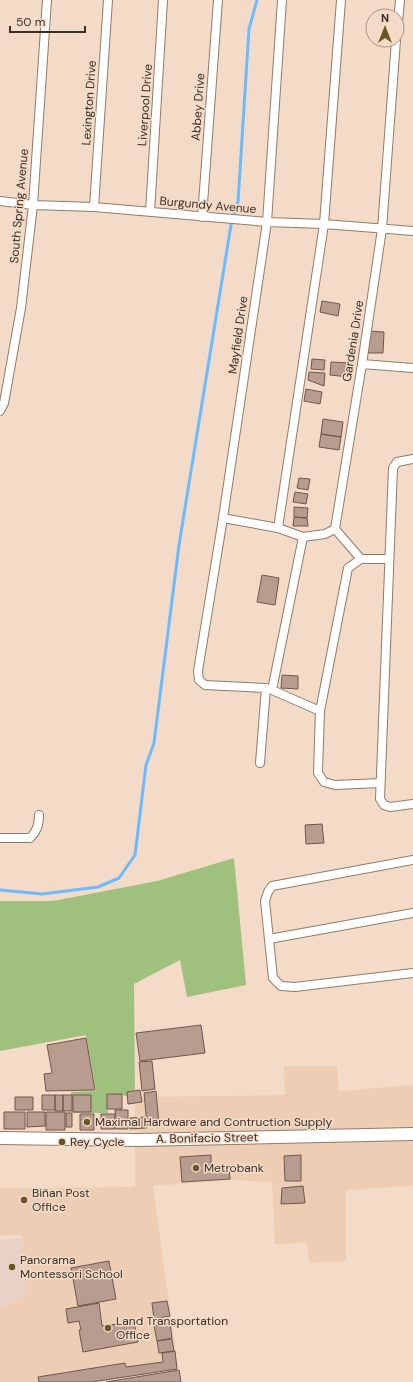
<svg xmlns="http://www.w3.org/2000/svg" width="413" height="1382" viewBox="0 0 413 1382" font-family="'DM Sans',sans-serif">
	<rect width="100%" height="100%" fill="#f3dbc7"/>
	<!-- built -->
	<path fill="#edceb5" d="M284 1066H337L339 1091 413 1085V1186L346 1190V1261L309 1263 307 1243 275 1244 272 1182 231 1180 153 1186 178 1368 91 1382H0V1306L25 1293 22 1235H0V1188L135 1187V1097L285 1095Z"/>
	<!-- education -->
	<path fill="#e8d1c6" d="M22 1238 27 1294 0 1309V1240Z"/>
	<!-- green -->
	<path fill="#9fc17d" d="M234 858 246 985 187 997 180 960 134 984 135 1097 107 1093 108 1113H72L71 1092 96 1091 86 1035 0 1051V901H53L157 881Z"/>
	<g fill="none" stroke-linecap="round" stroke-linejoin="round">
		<!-- stream -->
		<path stroke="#6bbcfe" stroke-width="3" d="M0 890 42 894 98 887 119 878 135 855 146 765 154 743 179 545 231 225 238 202 249 29 257 0"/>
	</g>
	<!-- building -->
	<path fill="#b99c90" stroke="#70574c" d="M322 301 340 304 338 316 320 312Z
		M369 331 384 332 383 353H368Z
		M312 359 325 360 324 370 311 369Z
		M331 362 350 363 349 377 330 375Z
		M309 372 325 373 324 386 308 380Z
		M306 389 322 392 320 404 304 401Z
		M323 419 343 422 341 437 321 434Z
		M321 434 341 437 339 450 319 447Z
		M299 478 310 479 308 490 297 488Z
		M295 492 308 494 306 504 293 502Z
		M294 507 308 508 307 518 294 517Z
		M294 517 307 518 308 526H293Z
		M262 575 279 578 275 605 257 602Z
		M282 675 298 676V689L281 688Z
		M322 824 324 843 306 844 305 825Z
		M201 1025 205 1053 140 1061 136 1033Z
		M86 1038 95 1090 46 1091 44 1074 52 1073 47 1045Z
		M152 1061 155 1089 142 1091 139 1062Z
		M140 1090 142 1102 128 1104 127 1092Z
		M156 1091 159 1124 147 1125 144 1093Z
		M107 1094H122V1109H107Z
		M42 1095H55V1110H42Z
		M55 1095H63V1111H55Z
		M63 1095H72V1111H63Z
		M73 1095H91V1112H73Z
		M15 1097H33V1110H15Z
		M115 1110H128V1129H116Z
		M4 1112H25V1129H4Z
		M27 1112H45V1126L27 1127Z
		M46 1112H65V1130H46Z
		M66 1113H72V1127H66Z
		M80 1114H94V1130H80Z
		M101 1114H115V1129H101Z
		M145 1117 146 1128 130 1129V1118Z
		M211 1155V1169L229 1168 230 1179 182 1182 180 1157Z
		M301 1155V1181H285L284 1156Z
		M303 1186 305 1203 281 1204 282 1188Z
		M109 1261 116 1299 78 1306 71 1268Z
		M167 1301 170 1316 154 1319 152 1303Z
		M99 1303 102 1326 134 1322 138 1342 83 1352 79 1330H81L79 1321 68 1323 66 1309Z
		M170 1323 172 1338 157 1341 154 1326Z
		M172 1339 174 1351 159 1353 157 1341Z
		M175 1351 177 1369 92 1382H39L38 1377 125 1363 126 1367 163 1362 162 1353Z
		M179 1370 181 1382H106Z"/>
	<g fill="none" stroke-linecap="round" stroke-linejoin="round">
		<!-- minor casing -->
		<g stroke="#917b69" stroke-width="10">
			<path id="minor" d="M282 0 267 222 223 518 198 671 199 680 205 685 266 688 272 690 303 537
				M397 33 400 0
				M0 201 33 205 94 207 267 222 324 224 413 231
				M94 207 108 0
				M150 212 163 0
				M202 217 218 0
				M362 364 413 368
				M0 411 4 403 21 308 33 205 47 0
				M413 459 397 462 393 468 380 799 384 805 390 807 413 804
				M223 518 278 528 303 537 325 534 335 529 362 364 382 229 396 40
				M278 528 324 224 341 0
				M335 529 361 559
				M272 690 320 711
				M260 763 266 688
				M380 783 335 785 324 782 318 773 320 711 348 568 361 559H389
				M0 838H30C37 831 39 825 39 815
				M413 860 272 886 268 892 265 901 273 978 281 986 295 987 413 973
				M269 939 413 913"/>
		</g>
		<!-- secondary casing -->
		<g stroke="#917b69" stroke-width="14">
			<path id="secondary" d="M0 1138 137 1140 413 1134"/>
		</g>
		<!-- minor -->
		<use href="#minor" stroke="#fff" stroke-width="8"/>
		<!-- secondary -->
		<use href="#secondary" stroke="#fff" stroke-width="12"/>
	</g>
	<!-- markers -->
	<g fill="#695625" stroke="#f3dbc7" stroke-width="1.5">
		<circle cx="87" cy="1122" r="4"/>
		<circle cx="62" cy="1142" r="4"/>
		<circle cx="196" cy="1168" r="4"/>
		<circle cx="24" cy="1200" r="4"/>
		<circle cx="12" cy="1267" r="4"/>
		<circle cx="108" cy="1328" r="4"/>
	</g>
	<g text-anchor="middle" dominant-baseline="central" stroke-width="3" stroke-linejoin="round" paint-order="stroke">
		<!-- street labels -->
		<g font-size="12" fill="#372e26" stroke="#f3dbc7">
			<text transform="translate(89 103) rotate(-86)">Lexington Drive</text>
			<text transform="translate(145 105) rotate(-86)">Liverpool Drive</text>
			<text transform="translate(198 107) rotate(-86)">Abbey Drive</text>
			<text transform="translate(208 205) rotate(5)">Burgundy Avenue</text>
			<text transform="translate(19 206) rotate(-85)">South Spring Avenue</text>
			<text transform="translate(238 335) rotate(-82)">Mayfield Drive</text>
			<text transform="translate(353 341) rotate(-81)">Gardenia Drive</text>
			<text transform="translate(207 1138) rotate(-1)">A. Bonifacio Street</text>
		</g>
		<!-- poi labels -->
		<g font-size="12" fill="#372e26" stroke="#f3dbc7" text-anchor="start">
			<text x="95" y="1122">Maximal Hardware and Contruction Supply</text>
			<text x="70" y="1142">Rey Cycle</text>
			<text x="204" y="1168">Metrobank</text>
			<text x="32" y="1193">Biñan Post<tspan x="32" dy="14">Office</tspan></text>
			<text x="20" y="1260">Panorama<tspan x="20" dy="14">Montessori School</tspan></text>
			<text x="116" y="1321">Land Transportation<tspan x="116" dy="14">Office</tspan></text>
		</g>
	</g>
	<!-- north arrow -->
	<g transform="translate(385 28)"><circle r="19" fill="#f3dbc7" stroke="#a89687"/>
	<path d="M0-3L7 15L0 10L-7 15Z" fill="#695625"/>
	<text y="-6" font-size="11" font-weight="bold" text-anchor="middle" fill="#372e26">N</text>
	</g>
	<!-- scale -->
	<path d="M10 26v6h75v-6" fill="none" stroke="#372e26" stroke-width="2"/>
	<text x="16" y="26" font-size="12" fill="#372e26" stroke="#f3dbc7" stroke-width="3" paint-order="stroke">50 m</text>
</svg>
